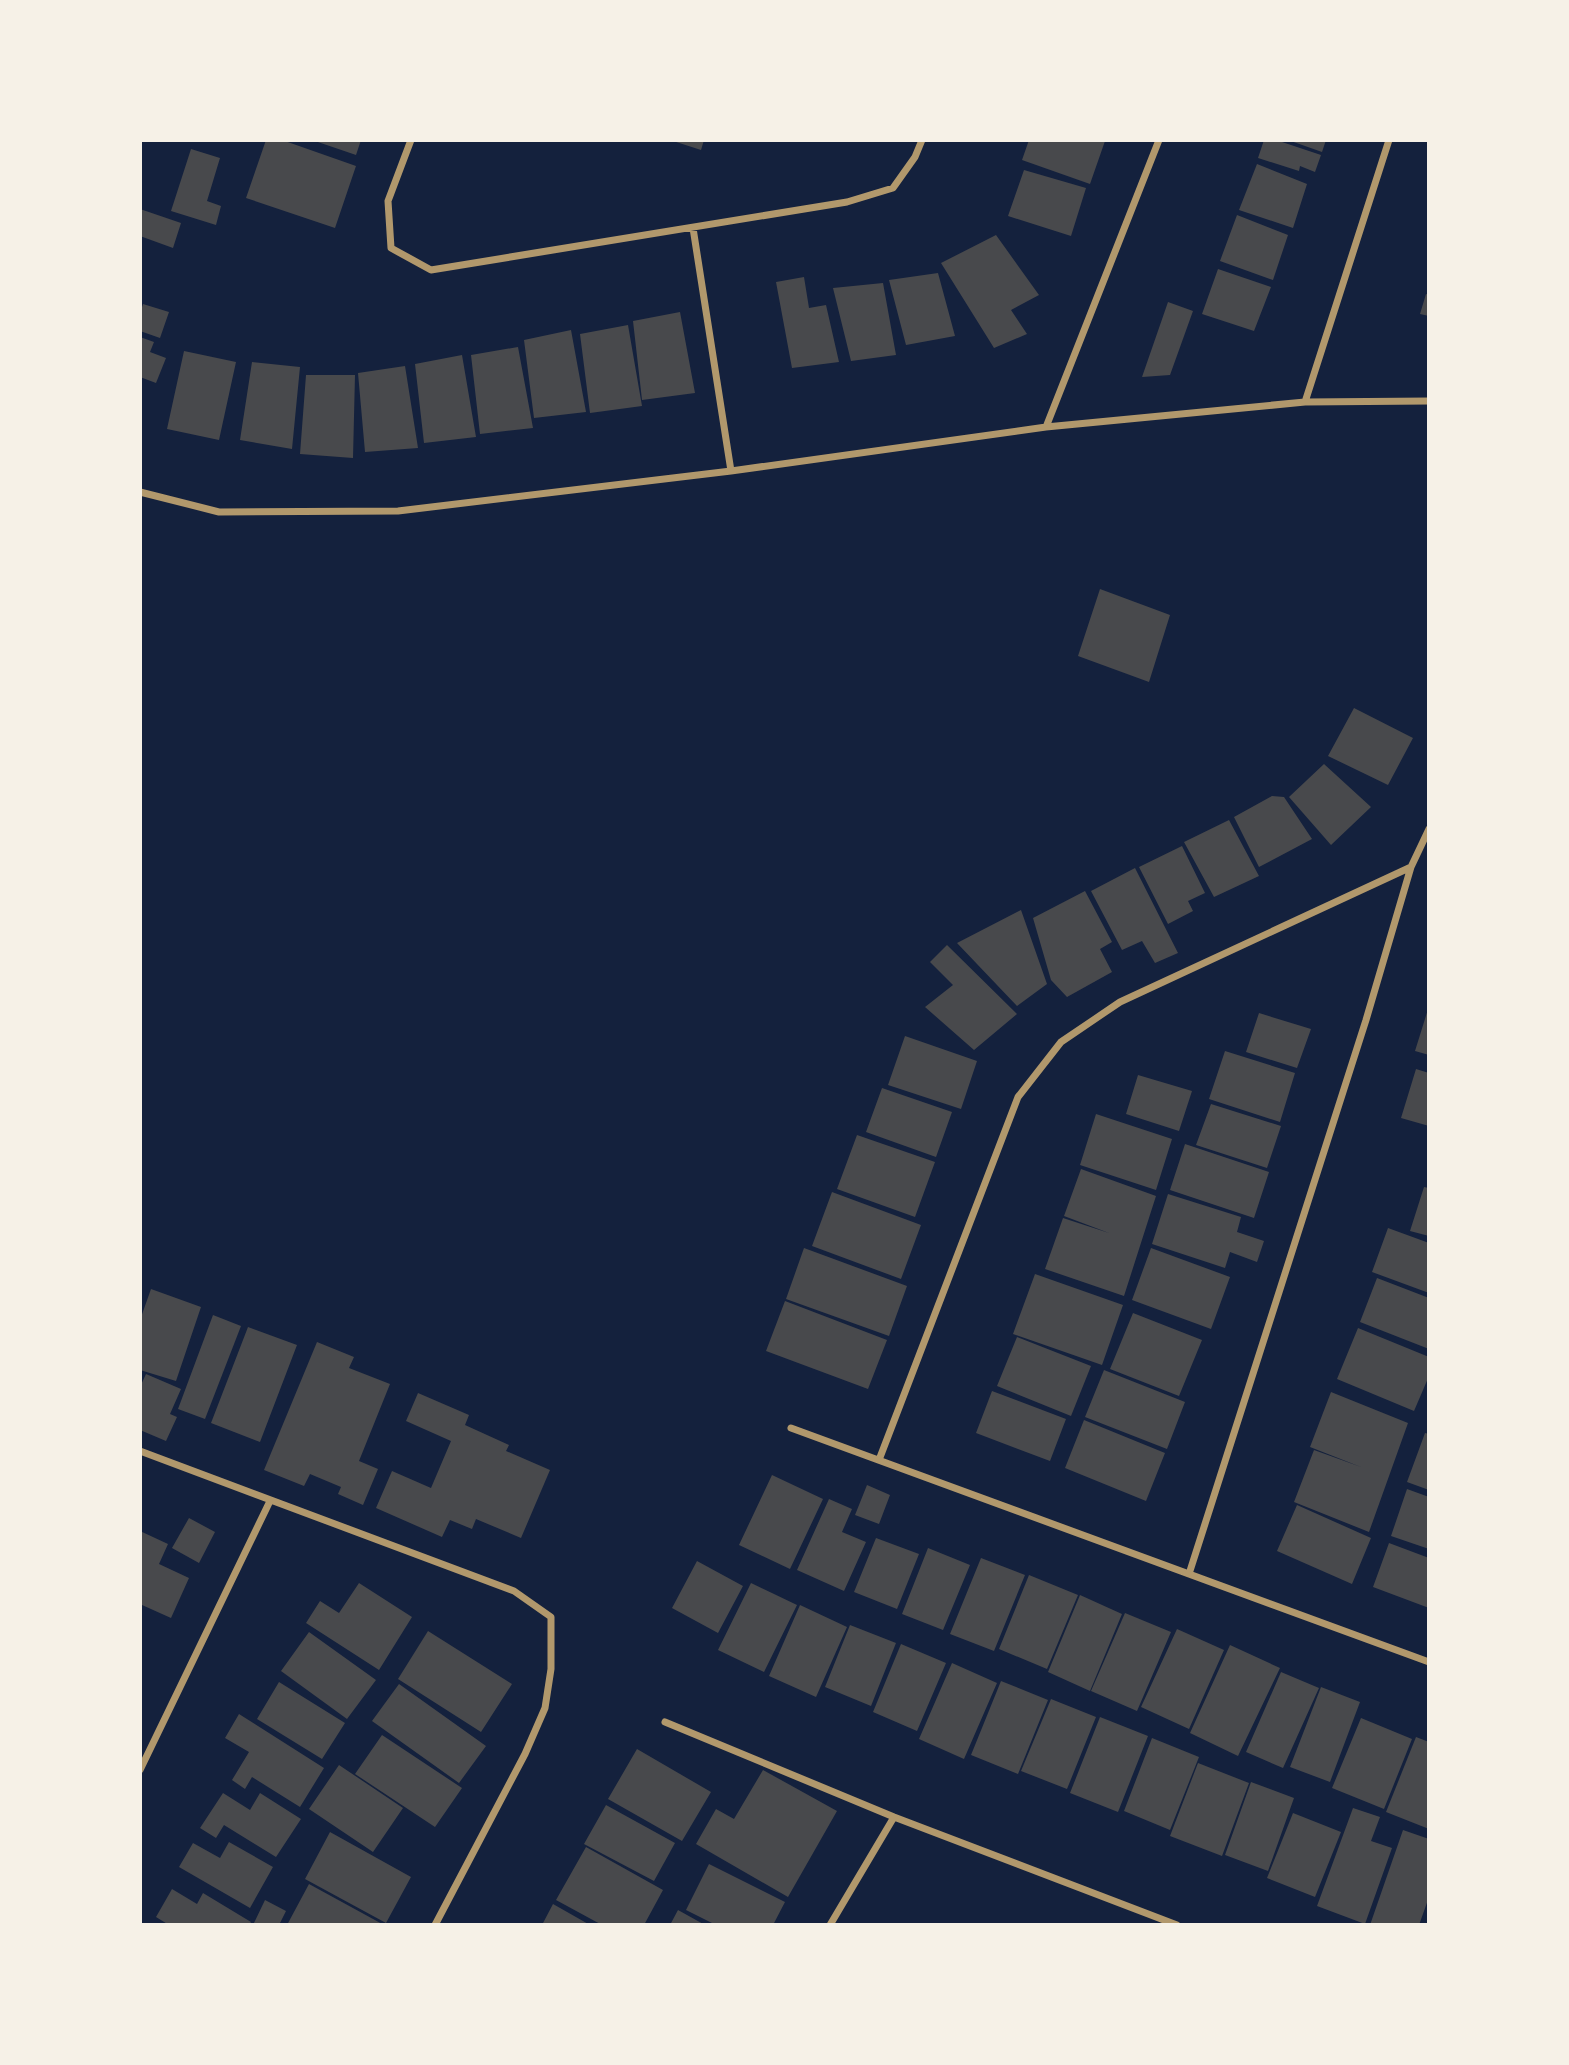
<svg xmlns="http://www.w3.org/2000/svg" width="1569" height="2065" viewBox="0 0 1569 2065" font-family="Georgia,serif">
	<rect width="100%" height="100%" fill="#14213d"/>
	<!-- building -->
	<path fill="#48494c" d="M266 140H282L356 166 335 228 246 198Z
		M312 140H361L356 155Z
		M670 140H704L701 150Z
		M1029 140H1101L1105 141 1090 184 1022 160Z
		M1264 140H1276L1321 155 1315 172 1300 166 1299 171 1258 158Z
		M1288 140H1326L1322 152Z
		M191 149 220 158 207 201 221 206 216 225 171 211Z
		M1257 164 1307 184 1293 228 1239 210Z
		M1024 170 1086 188 1071 236 1008 216Z
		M140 209 181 223 173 248 140 236Z
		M1237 215 1288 235 1273 280 1220 261Z
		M996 235 1039 295 1011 310 1027 334 994 348 941 263Z
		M1218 269 1271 287 1254 331 1202 314Z
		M938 273 955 336 906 345 889 280Z
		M804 277 809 308 826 305 839 362 792 368 776 282Z
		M883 283 896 355 851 361 833 288Z
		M1426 294 1429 295V316L1420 314Z
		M1168 302 1193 311 1170 375 1142 377Z
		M143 304 169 312 160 338 140 331V313Z
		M680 312 695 393 642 400 633 321Z
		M628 325 642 406 590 413 580 334Z
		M571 330 586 412 534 418 524 340Z
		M140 337 154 342 150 352 166 358 156 383 140 377Z
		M518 347 533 428 480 434 471 355Z
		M184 351 236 362 219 440 167 429Z
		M462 355 476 437 424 443 415 364Z
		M252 362 300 367 292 449 240 440Z
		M405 366 418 448 365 452 358 373Z
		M306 375H355L353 458 300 454Z
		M1100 589 1170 615 1149 682 1078 656Z
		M1354 708 1413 738 1388 785 1328 756Z
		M1324 764 1371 807 1331 845 1289 797Z
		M1272 796 1284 797 1312 839 1259 867 1234 817Z
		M1229 820 1259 876 1214 897 1184 842Z
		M1182 846 1205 893 1188 901 1193 911 1168 924 1139 867Z
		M1135 868 1178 953 1155 963 1142 941 1122 950 1091 891Z
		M1085 891 1112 942 1100 949 1112 972 1067 997 1051 980 1033 918Z
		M1021 910 1047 984 1017 1006 957 943Z
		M947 945 1017 1014 974 1050 925 1007 953 985 930 962Z
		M1429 1006V1055L1415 1051Z
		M1259 1013 1311 1029 1297 1068 1246 1052Z
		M905 1036 977 1061 961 1109 888 1085Z
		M1225 1051 1295 1073 1280 1122 1209 1099Z
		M1416 1069 1429 1073V1126L1401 1118Z
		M1138 1075 1192 1091 1179 1131 1126 1114Z
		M882 1088 952 1112 936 1157 866 1132Z
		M1211 1104 1281 1126 1267 1168 1196 1145Z
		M1096 1114 1172 1139 1156 1190 1080 1165Z
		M857 1135 935 1162 915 1217 837 1189Z
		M1185 1144 1269 1172 1254 1218 1170 1190Z
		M1081 1169 1156 1196 1124 1296 1045 1269 1063 1218 1109 1233 1064 1216Z
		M1424 1187 1429 1188V1236L1410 1231Z
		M832 1192 921 1225 901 1279 812 1246Z
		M1168 1194 1241 1217 1237 1232 1264 1241 1257 1262 1230 1252 1225 1268 1152 1244Z
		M1388 1228 1429 1243V1293L1372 1272Z
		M804 1248 907 1286 889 1336 786 1299Z
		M1151 1248 1230 1277 1211 1329 1132 1300Z
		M1035 1274 1123 1305 1102 1365 1013 1334Z
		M1377 1278 1429 1298V1349L1360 1322Z
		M151 1289 201 1307 176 1381 140 1370V1320Z
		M785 1301 887 1340 868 1389 766 1351Z
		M1133 1313 1202 1340 1179 1396 1110 1369Z
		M213 1315 241 1326 205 1419 178 1409Z
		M248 1327 297 1345 260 1442 211 1423Z
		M1358 1328 1429 1357V1376L1414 1411 1337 1379Z
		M1017 1337 1091 1366 1071 1416 997 1386Z
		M317 1342 354 1357 349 1368 390 1384 359 1461 378 1469 363 1505 338 1494 341 1487 310 1474 304 1486 264 1470Z
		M1104 1370 1185 1402 1167 1449 1085 1417Z
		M146 1374 181 1389 170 1414 177 1417 166 1441 140 1430V1387Z
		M992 1391 1066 1419 1050 1461 976 1433Z
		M1331 1392 1408 1423 1369 1532 1294 1502 1314 1450 1361 1467 1310 1447Z
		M418 1393 469 1415 465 1425 509 1445 506 1451 550 1470 521 1538 476 1519 472 1529 450 1520 442 1537 376 1508 392 1471 431 1488 451 1441 406 1421Z
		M1084 1420 1165 1453 1146 1501 1065 1468Z
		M1425 1433 1429 1434V1490L1407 1482Z
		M772 1475 823 1499 790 1569 739 1545Z
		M867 1485 890 1495 879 1524 855 1515Z
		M1407 1489 1429 1497V1549L1391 1536Z
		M829 1499 852 1509 842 1532 866 1542 844 1591 797 1570Z
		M1297 1505 1371 1538 1352 1584 1277 1551Z
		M189 1518 215 1532 199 1563 172 1548Z
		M140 1531 168 1544 159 1564 189 1578 171 1618 142 1605 140 1610Z
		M876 1538 919 1554 897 1609 854 1592Z
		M1389 1543 1429 1558V1608L1373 1587Z
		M928 1548 970 1565 943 1630 902 1614Z
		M981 1558 1025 1575 994 1651 950 1634Z
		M697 1561 743 1586 718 1633 672 1608Z
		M1029 1575 1078 1595 1047 1669 999 1649Z
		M359 1583 412 1617 379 1670 306 1623 320 1601 339 1613Z
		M751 1583 797 1605 764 1672 718 1650Z
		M1080 1595 1122 1614 1090 1691 1048 1672Z
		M800 1605 847 1627 816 1697 769 1676Z
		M1125 1613 1171 1632 1137 1711 1091 1691Z
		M850 1625 896 1643 871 1706 825 1687Z
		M1177 1629 1224 1650 1189 1729 1141 1707Z
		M428 1631 512 1684 481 1732 398 1679Z
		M309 1632 376 1680 347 1719 281 1671Z
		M901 1644 946 1663 917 1731 873 1712Z
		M1230 1645 1280 1668 1238 1756 1190 1733Z
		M952 1663 997 1683 964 1759 919 1739Z
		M1281 1672 1319 1688 1283 1768 1246 1752Z
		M1001 1681 1048 1700 1018 1774 971 1755Z
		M279 1682 345 1723 322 1759 257 1719Z
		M399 1684 486 1746 459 1783 372 1721Z
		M1321 1687 1360 1702 1330 1782 1290 1767Z
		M1051 1699 1096 1717 1067 1789 1021 1771Z
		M239 1714 324 1768 300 1807 252 1777 245 1789 232 1780 249 1752 225 1738Z
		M1100 1717 1148 1736 1118 1812 1070 1793Z
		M1361 1718 1412 1739 1384 1809 1332 1788Z
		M382 1735 462 1788 435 1827 355 1774Z
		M1416 1737 1429 1742V1829L1386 1812Z
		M1152 1738 1199 1757 1170 1830 1124 1811Z
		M637 1749 711 1792 682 1841 608 1799Z
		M1198 1763 1249 1783 1222 1856 1170 1836Z
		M339 1765 403 1808 373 1852 309 1809Z
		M763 1770 837 1811 788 1897 696 1844 716 1809 734 1819Z
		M1251 1782 1294 1798 1268 1871 1225 1855Z
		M223 1793 250 1810 260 1793 301 1819 276 1857 224 1825 216 1838 200 1828Z
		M606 1805 675 1843 654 1881 584 1844Z
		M1353 1808 1380 1817 1371 1841 1392 1848 1365 1924 1317 1906Z
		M1293 1813 1341 1832 1315 1897 1267 1878Z
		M1403 1830 1429 1839V1897L1419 1925H1370Z
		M330 1832 411 1877 386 1923 305 1879Z
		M229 1842 273 1867 250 1908 179 1867 193 1843 220 1858Z
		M586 1847 663 1890 644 1925H602L556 1900Z
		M709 1864 785 1902 773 1925H716L686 1910Z
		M309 1884 384 1925H287Z
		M172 1889 197 1904 203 1893 251 1922 249 1925H169L156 1917Z
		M265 1900 286 1911 279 1925H253Z
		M553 1904 590 1925H542Z
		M678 1910 705 1925H670Z"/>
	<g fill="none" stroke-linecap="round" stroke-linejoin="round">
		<!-- minor -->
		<path stroke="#b1986c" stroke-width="7" d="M411 140 388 201 391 248 431 270 847 202 893 188 915 157 922 140
			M693 228 731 471
			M1305 402 1389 140
			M1046 427 1159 140
			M140 492 219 512 398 511 731 471 1046 427 1305 402 1429 401
			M791 1428 1429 1662
			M140 1451 514 1591 551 1617V1669L545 1708 525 1754 435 1925
			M879 1460 1018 1097 1061 1042 1120 1002 1411 867 1429 829
			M1189 1574 1366 1020 1411 867
			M665 1722 894 1817 1177 1925
			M140 1770 270 1501
			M830 1925 894 1817"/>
	</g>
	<!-- border -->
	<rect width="1569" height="2065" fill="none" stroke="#f6f1e7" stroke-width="284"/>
</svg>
